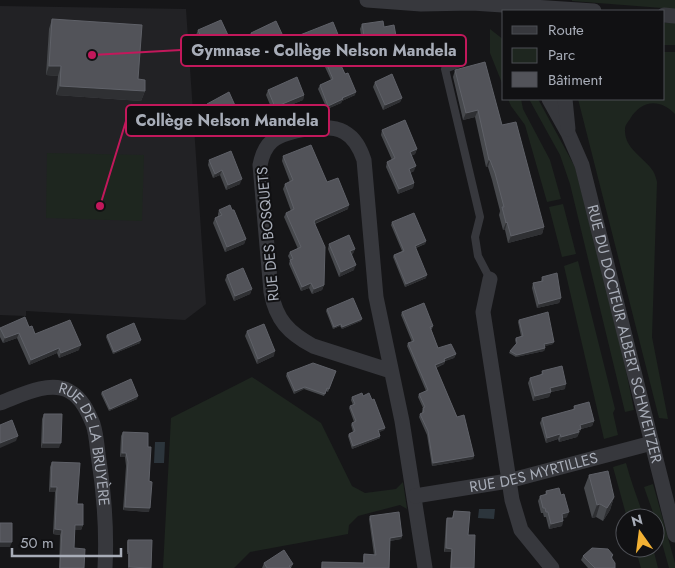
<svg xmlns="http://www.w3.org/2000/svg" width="675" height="568" viewBox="0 0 675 568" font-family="Jost,sans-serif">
	<rect width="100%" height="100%" fill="#161618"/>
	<!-- built -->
	<path fill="#222225" d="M0 6 186 9 206 304 185 320 26 311V316L0 315Z"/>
	<!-- green -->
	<path fill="#1e261f" d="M572 0H675V9L572 1Z
		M664 23H675V45H664Z
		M490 29 504 40V88L490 53Z
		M664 52H675V114C660 98 641 100 630 119 628 122 625 125 625 129 624 149 643 156 653 171 655 174 656 178 657 182L652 337 668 419 659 418 578 99H664Z
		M508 99H521L523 109 550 160 561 199 547 202 525 125 511 106Z
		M529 99H538L575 167 622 351 634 410 625 412 570 184 560 155Z
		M47 153 144 155 142 221 46 218Z
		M563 204 576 254 562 257 549 207Z
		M578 261 615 409 613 413 618 435 604 439 564 266Z
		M252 377 321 423 352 486 365 493 396 489 403 482 407 509 400 505 358 516 349 525 348 534 250 552 234 568H163L171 418Z
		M626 463C631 482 638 499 644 518H627L613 467Z
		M653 484 675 563V568H669L655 518 644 487Z
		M635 548H653L658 568H641Z"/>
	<!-- water -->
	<path fill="#2c353c" d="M155 442H165L164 463H154Z
		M479 509H495L494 519 478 518Z"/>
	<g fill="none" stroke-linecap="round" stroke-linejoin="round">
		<!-- lane -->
		<path stroke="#37383d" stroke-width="8" d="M463 62 445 69 480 217 475 237 478 256 490 279"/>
		<!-- street -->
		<g stroke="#37383d" stroke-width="15">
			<path d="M367 0 421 4 472 3 594 11"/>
			<path d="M664 15 675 16"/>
			<path id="s1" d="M549 99 568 133 582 165 675 535"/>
			<path d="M565 99 568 129"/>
			<path d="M490 279 483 312 512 500 521 530 552 568"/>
			<path d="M391 371 313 346C289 333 276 320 271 292L260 165C262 155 265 147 272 141 285 130 329 123 344 132 355 138 360 148 364 160L376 297 402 421 425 568"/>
			<path id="s2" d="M0 403C19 396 49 380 69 391 82 398 88 412 93 424 96 433 97 445 98 454 104 492 107 530 105 568"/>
			<path id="s3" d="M415 496 508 481 652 443"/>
		</g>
	</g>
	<!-- wall -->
	<path fill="#47494d" d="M52 19 138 79 145 91 141 101 56 95 58 76 46 75 49 29Z
		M362 24 384 27 396 52 365 58 360 29Z
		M198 30 233 46 231 51 207 61 196 35Z
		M251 33 288 51 269 60 265 51 258 54 250 35Z
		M300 35 341 42 340 45 333 48 345 74 355 95 342 101 341 103 327 109 318 89 320 85 331 80 319 54 308 59 299 39Z
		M455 70 502 125 544 227 542 234 508 243 505 230H503L499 215 500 211 492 180 488 167H486L475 117 463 120 453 77Z
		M375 82 402 98 400 102 383 110 373 87Z
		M268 90 304 95 303 100 273 112 266 95Z
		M207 104 235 115 213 127 205 109Z
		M382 130 417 149 415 154 411 156 414 171 410 173 414 183 413 188 398 194 386 167 387 162 392 160 381 135Z
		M283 156 327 182 348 209 315 224 324 285 322 290 312 294 309 288 301 291 289 264 290 260 288 256 290 252 298 249 284 217 286 213 291 211 283 189 285 184 290 182 282 161Z
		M209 160 240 184 226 190 220 175 213 178 208 165Z
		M219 210 246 239 244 244 225 252 213 223 215 218 218 216V214Z
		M392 222 426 241 425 244 416 248 426 278 405 287 393 257 394 255 402 251 391 225Z
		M329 244 355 249 352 255 354 270 339 277 328 249Z
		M227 275 252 289 250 294 234 301 225 280Z
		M542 277 561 298 559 303 537 308 532 288 533 283 541 281Z
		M327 309 361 321 342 329 340 326 333 329 326 311Z
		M402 312 433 326 432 329H431L438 348 456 354 454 358 445 361 444 364 436 368 474 456 473 459 432 466 427 435 419 417 420 414 422 413V411L423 408 418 397 419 394 426 391 407 346 408 343 412 342 401 315Z
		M519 320 553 344 544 346 545 348 544 351 516 357 509 353 510 351 516 344 515 340 516 338 521 336 518 322Z
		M29 327 35 334 79 350 59 358 57 353 29 365 17 338 3 343 0 337V328Z
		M247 331 274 356 257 364 245 336Z
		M107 335 140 343 113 354 106 337Z
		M336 371 328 392 326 391 324 396 304 389 294 394 286 376 287 373Z
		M542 371 565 389 551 392 549 397 533 401 528 383 530 378 541 375Z
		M102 392 137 399 109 411 101 394Z
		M363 396 372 400 385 428 384 430 379 432 380 436V438L352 449 348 436 349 434 353 432 351 425 352 423 354 422 349 408 350 406 353 405 351 400 352 397Z
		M574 406 594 421 592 426 581 429 577 437 559 442 558 439 546 443 540 423 542 418 573 410Z
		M44 414 59 448H41L42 419Z
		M123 432 148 447 149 512 123 510 126 466 125 457H120L121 436Z
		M52 462 77 504 83 525 81 530H75L74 548 84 568H59L60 535 53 534 55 492H49L50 467Z
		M589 475 614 497 610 510 603 521 596 517 592 518 584 488Z
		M546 491 567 517 563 518 562 526 549 529 546 517H544L543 513H541L538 501 540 496 545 495Z
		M454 511 468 535 474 568H450L451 552H444L446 521 447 518H452Z
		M370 516 402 536 401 539 390 541 389 568H321L322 562 363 563V557L364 554 374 555 369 519Z
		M128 540H152L151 568H128V554H127V542Z
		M613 555 612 559 615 568H588L581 560 583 556Z
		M264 563 293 564 291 568H262Z"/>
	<!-- shaded-wall -->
	<path fill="#2f3033" d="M341 42 340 45 331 49 332 46Z
		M233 46 231 51 207 61 209 56Z
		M398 47 396 52 365 58 367 54Z
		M266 48 265 51 258 54 259 51Z
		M289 49 288 51 269 60 270 57Z
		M321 51 319 54 308 59 309 56Z
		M49 66H61L58 76 46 75Z
		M60 86 145 91 141 101 56 95Z
		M356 92 355 95 342 101 341 103 327 109 328 106 342 98Z
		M304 95 303 100 273 112 275 107Z
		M402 98 400 102 383 110 385 105Z
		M237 110 235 115 213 127 215 122Z
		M478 110 475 117 463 120 466 113Z
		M417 149 415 154 408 157 410 152Z
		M489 160H490L488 167H486Z
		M416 166 414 171 407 174 409 169Z
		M222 170 220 175 213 178 215 174Z
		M242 179 240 184 226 190 228 185Z
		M414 183 413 188 398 194 399 189Z
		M349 205 348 209 313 224 315 220Z
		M507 222 505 230H503L506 223Z
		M544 227 542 234 508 243 511 236Z
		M246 239 244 244 225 252 227 247Z
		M426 241 425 244 414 248 415 246Z
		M355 249 353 254 348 256 350 251Z
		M356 265 354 270 339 277 341 272Z
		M427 275 426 278 405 287 406 284Z
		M311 283 309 288 301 291 302 287Z
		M324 285 322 290 312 294 314 289Z
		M252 289 250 294 234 301 235 296Z
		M561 298 559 303 537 308 539 304Z
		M362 319 361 321 342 329V327Z
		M341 324 340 326 333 329 334 327Z
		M19 333 17 338 3 343 5 338Z
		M141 340 140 343 113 354 114 352Z
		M554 342 553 344 543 347 544 344Z
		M81 345 79 350 59 358 61 353Z
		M59 348 57 353 29 365 31 360Z
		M545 348 544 351 516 357 517 355Z
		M275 351 274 356 257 364 258 359Z
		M456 354 454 358 445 361 444 364 434 368 435 365 444 359Z
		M566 384 565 389 551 392 549 397 533 401 535 396 550 388Z
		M305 387 304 389 294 394 295 391Z
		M138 396 137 399 109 411 110 409Z
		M594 421 592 426 578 430 580 425Z
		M385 428 384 430 378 433V430Z
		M581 429 577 437 559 442 561 437Z
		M560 434 558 439 546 443 547 438Z
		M18 436 16 441 0 448V443Z
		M380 436V438L352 449 353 446Z
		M43 443H61L59 448H41Z
		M122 453H126L125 457H120Z
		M474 456 473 459 432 466 433 463Z
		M51 487H57L55 492H49Z
		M614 497 610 510 603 521 607 508Z
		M600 504 596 517 592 518 597 505Z
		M125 507 150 508 149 512 123 510Z
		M569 512 567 517 560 519 562 514Z
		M563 521 562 526 549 529 551 524Z
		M75 525H83L81 530H73Z
		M55 529 62 530 60 535 53 534Z
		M402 536 401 539 389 541 390 538Z
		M0 542H12L10 547H0Z
		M446 548 452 549 451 552H444Z
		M129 567 151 568H129Z"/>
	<!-- building -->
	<path fill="#525359" stroke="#5f6168" d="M52 19 142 25 138 79 145 80V91L60 86 61 66H49Z
		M221 20 233 46 209 56 198 30Z
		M276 21 289 49 270 57 266 48 259 51 251 33Z
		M383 21 384 27 394 25 398 47 367 54 362 24Z
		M333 22 341 42 332 46 345 74 348 73 356 92 342 98 343 99 328 106 320 85 333 79 321 51 309 56 300 35Z
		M485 62 502 125 516 122 544 227 511 236 507 222 506 223 502 207H504L495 173 490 160H489L478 110 466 113 455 70Z
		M392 74 402 98 385 105 375 82Z
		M297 77 304 95 275 107 268 90Z
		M229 92 237 110 215 122 207 104Z
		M405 120 417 149 410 152 416 166 409 169 414 183 399 189 387 162 395 158 382 130Z
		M311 145 327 182 338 178 349 205 315 220 314 222 325 247 324 285 314 289 311 283 302 287 290 260 293 259 290 252 301 247 286 213 294 209 285 184 293 180 283 156Z
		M231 151 242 179 228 185 222 170 215 174 209 160Z
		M230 205 232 210H234L246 239 227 247 215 218 222 215 219 210Z
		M414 213 426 241 415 246 427 275 406 284 394 255 404 251 392 222Z
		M349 235 355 249 350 251 356 265 341 272 329 244Z
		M243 268 252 289 235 296 227 275Z
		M557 273 561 298 539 304 533 283 543 281 542 277Z
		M353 298 362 319 342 327 341 324 334 327 327 309Z
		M424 303 433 326 430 327 438 348 451 344 456 354 444 359 445 361 435 365 457 417 464 415 474 456 433 463 428 431 420 414 424 412 423 408 425 407 419 394 428 390 408 343 414 341 402 312Z
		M548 312 554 342 544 344 545 348 517 355 510 351 517 343 516 338 523 336 519 320Z
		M25 317 29 327 32 326 35 334 70 320 81 345 61 353 59 348 31 360 19 333 5 338 0 328Z
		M134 323 141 340 114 352 107 335Z
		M264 324 275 351 258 359 247 331Z
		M313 363 336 371 329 389 327 388 325 394 305 387 295 391 287 373Z
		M562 366 566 384 550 388 551 392 535 396 530 378 543 374 542 371Z
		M131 379 138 396 110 409 102 392Z
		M362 393 363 396 369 393 372 400 374 399 385 428 378 430 380 436 353 446 349 434 355 431 352 423 356 421 350 406 355 404 352 397Z
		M589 402 594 421 580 425 581 429 578 430 579 432 561 437 560 434 547 438 542 418 575 409 574 406Z
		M44 414H62L61 443H43Z
		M12 420 18 436 0 443V425Z
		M123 432 148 433V447H151L149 481 152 482 150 508 125 507 128 462 126 453H122Z
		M52 462 80 463 77 504H83V525H75L74 548 85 549 84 568H60L62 530 55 529 57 487H51Z
		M608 471 614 497 607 508 600 504 597 505 589 475Z
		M559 488 561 495 564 494 569 512 562 514 563 521 551 524 548 512H546L545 508H543L540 496 547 494 546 491Z
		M454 511 470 512 468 535H475L474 568H451L452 549 446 548 447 518H453Z
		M399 512 402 536 390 538 389 568H322V562L364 563V554L376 555 370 516Z
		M0 523H12V542H0Z
		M128 540H152L151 568 129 567V552H128Z
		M592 548 608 549 613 555 611 557 615 563V568H595L583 556Z
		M284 550 293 564 289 566 291 568H267L264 563Z"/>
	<g text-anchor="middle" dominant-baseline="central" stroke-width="4" stroke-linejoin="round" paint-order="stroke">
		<!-- street labels -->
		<g font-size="15" fill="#a8adb8" stroke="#111113">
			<text transform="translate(268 234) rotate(-95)">RUE DES BOSQUETS</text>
			<text stroke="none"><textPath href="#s1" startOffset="248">RUE DU DOCTEUR ALBERT SCHWEITZER</textPath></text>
			<text stroke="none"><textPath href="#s2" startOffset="129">RUE DE LA BRUYÈRE</textPath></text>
			<text stroke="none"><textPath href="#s3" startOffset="121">RUE DES MYRTILLES</textPath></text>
		</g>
	</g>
	<!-- callouts -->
	<path fill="none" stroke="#c2185b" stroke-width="2" d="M92 55L181 50M100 206L126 121"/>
	<g fill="#c2185b" stroke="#111113" stroke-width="2">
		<circle cx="92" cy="55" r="5"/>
		<circle cx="100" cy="206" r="5"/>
	</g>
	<g fill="#111113" stroke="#c2185b" stroke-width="2">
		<rect x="181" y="35" width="285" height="31" rx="5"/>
		<rect x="126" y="105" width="203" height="31" rx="5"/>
	</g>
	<g font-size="16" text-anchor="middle" font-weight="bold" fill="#a8adb8">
		<text x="324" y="56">Gymnase - Collège Nelson Mandela</text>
		<text x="227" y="126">Collège Nelson Mandela</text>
	</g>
	<!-- legend -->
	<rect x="502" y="10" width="162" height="90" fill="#111113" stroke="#4d4f55"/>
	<rect x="512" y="26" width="25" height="8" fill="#37383d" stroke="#4d4f55"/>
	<text x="548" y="35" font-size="15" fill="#a8adb8">Route</text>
	<rect x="512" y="48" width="25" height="15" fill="#1e261f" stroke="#4d4f55"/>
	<text x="548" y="60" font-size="15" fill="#a8adb8">Parc</text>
	<rect x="512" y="72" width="25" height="15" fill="#525359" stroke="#4d4f55"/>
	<text x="548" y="85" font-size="15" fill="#a8adb8">Bâtiment</text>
	<!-- north arrow -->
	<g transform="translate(640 533) rotate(346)"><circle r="24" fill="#111113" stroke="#4d4f55"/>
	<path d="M0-4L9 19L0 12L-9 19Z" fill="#f2b134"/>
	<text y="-8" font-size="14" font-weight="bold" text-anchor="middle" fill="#a8adb8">N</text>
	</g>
	<!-- scale -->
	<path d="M12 548v8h109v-8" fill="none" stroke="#a8adb8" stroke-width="2.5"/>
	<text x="20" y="548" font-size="15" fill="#a8adb8" stroke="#111113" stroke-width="4" paint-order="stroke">50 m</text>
</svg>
